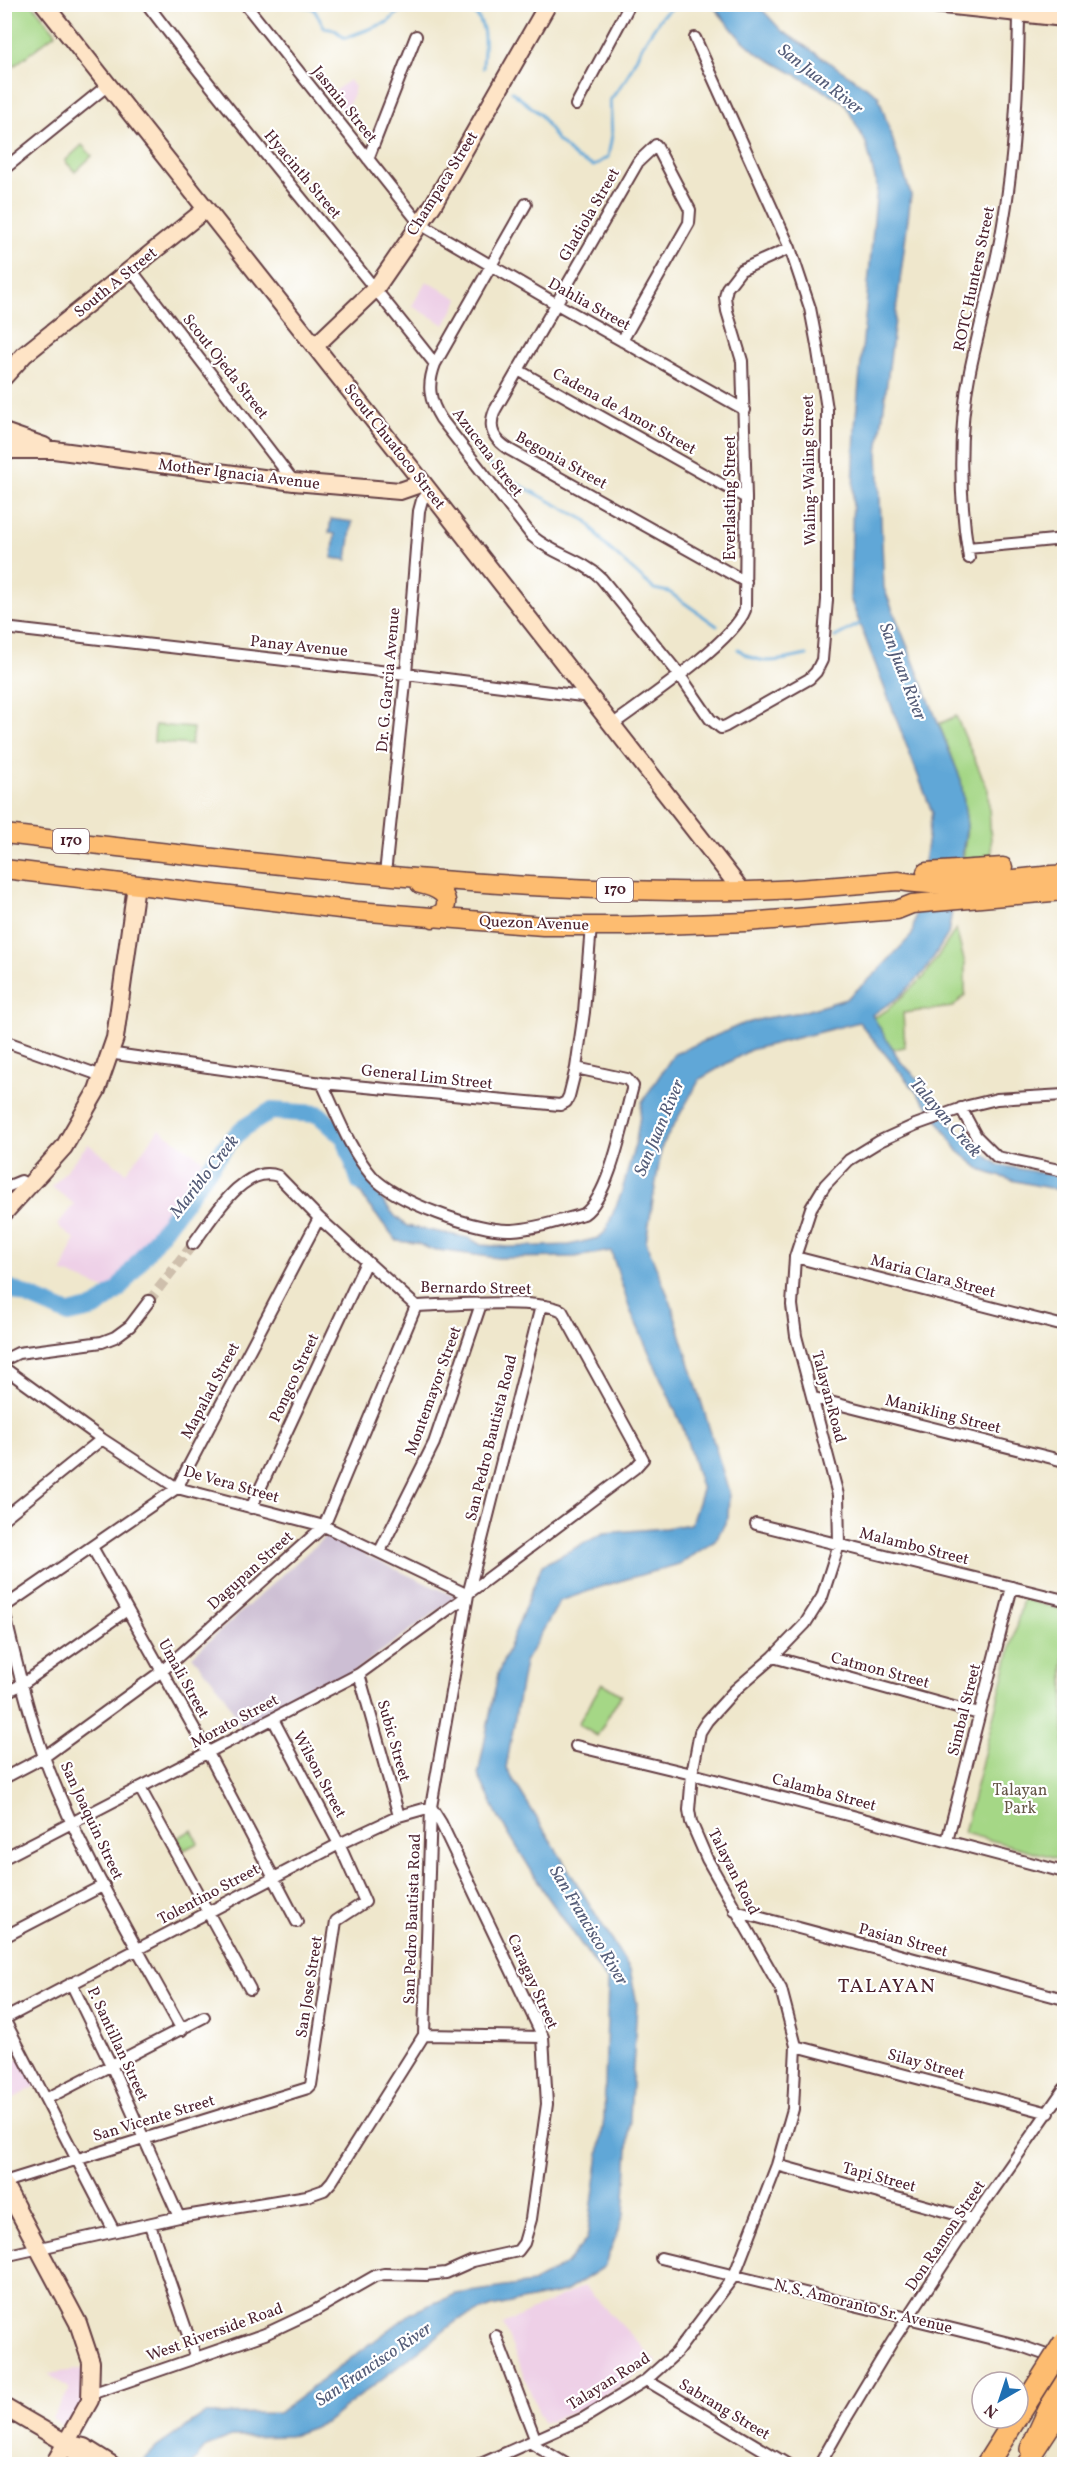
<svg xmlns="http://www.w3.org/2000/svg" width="1069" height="2469" viewBox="0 0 1069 2469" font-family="Vollkorn,serif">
	<rect width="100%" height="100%" fill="#fff"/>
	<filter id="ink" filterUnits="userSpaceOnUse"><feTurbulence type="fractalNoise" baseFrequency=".0167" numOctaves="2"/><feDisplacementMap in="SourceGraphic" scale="12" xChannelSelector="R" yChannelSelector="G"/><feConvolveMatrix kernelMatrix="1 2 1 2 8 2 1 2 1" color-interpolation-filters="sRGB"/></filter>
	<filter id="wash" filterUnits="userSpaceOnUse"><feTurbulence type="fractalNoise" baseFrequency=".008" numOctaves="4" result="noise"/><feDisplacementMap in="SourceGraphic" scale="24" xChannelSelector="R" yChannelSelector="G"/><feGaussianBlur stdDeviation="1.35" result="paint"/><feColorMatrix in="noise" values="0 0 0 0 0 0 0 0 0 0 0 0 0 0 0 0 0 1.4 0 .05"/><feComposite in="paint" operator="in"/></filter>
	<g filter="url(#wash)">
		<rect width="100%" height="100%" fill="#efe7cc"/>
		<!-- built -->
		<path fill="#eed0e7" d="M349 80 355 87 350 102 341 110 328 96Z
			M426 281 459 299 445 325 412 306Z
			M159 1129 203 1160 110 1291 62 1272 75 1240 57 1225 74 1204 52 1187 88 1144 126 1172Z
			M23 2056 38 2085 5 2103V2066Z
			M584 2286 657 2362 588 2406 543 2423 503 2324Z
			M89 2368 88 2401 71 2431 52 2418 70 2389 48 2374Z"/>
		<!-- industrial -->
		<path fill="#ccbed3" d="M329 1533 348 1539 367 1556 456 1597 352 1673 244 1731 221 1690 192 1656Z"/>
		<!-- green -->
		<path fill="#a5d786" stroke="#787b58" stroke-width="1.5" d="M5 5H33L56 33 5 73Z
			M82 145 92 156 75 172 65 161Z
			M956 716 988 790 992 858 963 859 967 826 961 780 939 724Z
			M155 725 193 728 191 745 154 742Z
			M956 929 965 964V995L953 1007 903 1013 905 1047 890 1050 867 1022 887 1010 924 977Z
			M1023 1599 1064 1610V1860L964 1833Z
			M602 1683 621 1695 597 1736 578 1724Z
			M192 1830 198 1843 184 1850 177 1838Z"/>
		<!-- water -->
		<path fill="#61a7d7" stroke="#566381" stroke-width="1.5" d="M712 5H758L781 30 878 95 911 195 878 453 884 588 961 780 967 826 948 934 925 971 899 997 872 1015 900 1061 929 1090 941 1107 946 1120 990 1159 999 1165 1064 1177V1191L1011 1180 983 1171 958 1151 930 1109 859 1022 750 1050 700 1079 662 1146 646 1242 671 1303 729 1492 728 1518 715 1541 679 1564 606 1585 560 1601 525 1662 506 1768 630 1970 637 2003 624 2215 604 2267 565 2292 492 2307 458 2320 325 2423 289 2436 231 2437 206 2447 192 2464H140L157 2447 205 2414 278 2413 413 2312 456 2294 532 2283 565 2265 587 2239 604 2119 608 1982 547 1896 499 1818 478 1775 498 1674 542 1565 604 1533 665 1528 691 1524 702 1490 683 1428 630 1310 611 1251 575 1257 498 1258 430 1249 416 1243 397 1241 368 1205 346 1169 354 1158 382 1200 395 1216 407 1226 469 1238 481 1245 508 1247 569 1245 598 1238 605 1232 621 1194 636 1141 642 1102 674 1054 740 1025 765 1018 802 1012 846 999 874 975 912 935 932 812 850 598 855 427 877 187 866 143 844 102 757 53 738 36Z
			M331 519 352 522 347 560 332 558 335 534 329 533Z"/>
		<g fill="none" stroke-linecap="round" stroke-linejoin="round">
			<!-- stream -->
			<path stroke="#61a7d7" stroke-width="3" d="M290 4 313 8 325 28 335 30 345 38 388 22 407 4
				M465 4C490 23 484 40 483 68
				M512 92 540 114 557 140 577 159 594 166 608 157 612 135 610 100 626 79 643 44 662 16 677 4
				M479 458 518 484 587 521 604 544 654 589 669 592 717 626
				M835 637 863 622
				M738 649C760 668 781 660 807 655"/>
			<!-- river -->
			<path stroke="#61a7d7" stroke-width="18" d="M4 1286 69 1314 95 1308 118 1290 225 1147 242 1129 271 1111 318 1114 345 1138 360 1182"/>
		</g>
	</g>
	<g filter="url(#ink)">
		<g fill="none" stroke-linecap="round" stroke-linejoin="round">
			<!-- street-tunnel -->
			<path stroke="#cebfac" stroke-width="10" stroke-dasharray="10 5" stroke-linecap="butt" d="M149 1301 193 1244"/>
			<!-- street casing -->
			<g stroke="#633d43" stroke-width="14">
				<path id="street" d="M147 4C240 127 340 243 435 364
					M245 4 420 224 555 303 745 410
					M576 105 630 4
					M368 159 416 36
					M4 169 108 85
					M526 204 435 364C427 385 429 400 441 419L532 536C552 554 581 559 601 578L679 674 710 719 721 728 726 726 809 679 816 672 822 660 827 600V409L817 345 810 308 790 248 695 38
					M132 271 294 482
					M622 341 689 223 690 210 656 145 638 162 495 410C487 429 494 440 510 450L746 582
					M518 370 746 498
					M968 548 1064 539
					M969 558C959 498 958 431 970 371 980 322 995 274 1003 224 1015 155 1018 85 1019 15
					M4 628 406 674 590 697
					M612 725C643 702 733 642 745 610L746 498 742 361 727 311 725 297 727 288 741 270 790 248
					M385 874 406 674 419 511 422 500 430 492
					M4 1041 102 1076
					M108 1053 322 1083 560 1105 566 1102 569 1096 576 1068 584 1012 591 926
					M322 1083C337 1114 349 1149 372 1176 394 1201 478 1232 512 1230 536 1229 561 1220 584 1214 610 1196 624 1118 633 1086L627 1079 576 1068
					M961 1108 976 1136 997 1157 1064 1171
					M4 1188 21 1181 30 1187
					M193 1244C211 1221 243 1163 278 1176L319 1218 416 1306C445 1305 541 1298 562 1311L643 1459 635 1468 470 1592
					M795 1257 1064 1326
					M4 1360 18 1353 102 1342 115 1337 130 1326 149 1301
					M4 1368 102 1439 177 1488 324 1526 468 1595
					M814 1398 1064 1461
					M251 1508 366 1262
					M4 1518 102 1439
					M756 1524 1064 1600
					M92 1547 208 1753 297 1922
					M380 1551 434 1443 481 1304
					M4 1607 177 1488 319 1218
					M4 1611C16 1661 27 1709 44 1757 79 1851 134 1942 182 2030
					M773 1657 979 1714
					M359 1674 399 1816
					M4 1693 21 1685 127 1610
					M576 1746 692 1774 1064 1872
					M4 1778 44 1757 162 1671 324 1526 416 1306
					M140 1788 250 1989
					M947 1841 1012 1587
					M4 1858 359 1674 468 1595
					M735 1911 1064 1999
					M4 1937 104 1885
					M71 1983 111 2065 179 2217
					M4 2019 339 1844 399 1816 431 1807 441 1823 543 2037 547 2104 531 2219 524 2243 518 2251 473 2261 446 2273 426 2275 384 2274 375 2276 314 2311 265 2334 91 2394
					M4 2019 114 2231
					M424 2035 543 2037
					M796 2046 1049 2113
					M46 2099 204 2017
					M777 2165 973 2219
					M4 2182 308 2088 311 2085 336 1921 365 1902 339 1844 273 1719
					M150 2225 196 2358
					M4 2256 179 2217 307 2196 324 2190 332 2181 424 2035 431 1807 468 1595 541 1306
					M661 2258 957 2330 1021 2346 1052 2357
					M496 2336 536 2441
					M646 2380 787 2464
					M531 2443 566 2464
					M481 2464 584 2418 646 2380 676 2353 734 2276 777 2165 793 2109 796 2046 781 1989 707 1859 691 1822 689 1810 692 1774 700 1732 707 1721 735 1690 773 1657 805 1624 822 1597 839 1544 838 1495 796 1336 792 1305 795 1257 811 1208 825 1185 849 1160 880 1141 915 1125 968 1106 997 1099 1064 1095
					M820 2464 842 2425 892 2342 973 2219 1064 2089"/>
			</g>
			<!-- secondary casing -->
			<g stroke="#633d43" stroke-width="20">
				<path id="secondary" d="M44 4 423 483 742 891
					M934 4 1064 18
					M315 346 376 288 433 205 548 4
					M4 377 24 355 206 209
					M4 432 44 446
					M4 452 13 450H54L294 482 400 491 423 483
					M4 1213 64 1147 97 1090 115 1038 136 885
					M4 2184 78 2323 91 2362 90 2400 54 2464
					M4 2407 66 2443 84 2447 111 2464
					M66 2443 78 2458 89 2464"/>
			</g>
			<!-- primary casing -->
			<g stroke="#633d43" stroke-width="21">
				<path id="primary" d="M4 834C249 862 494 894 741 891 793 891 846 885 899 881 950 890 1012 878 1064 874
					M4 869 357 911 543 926H629L747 922 897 910 912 904 1064 891
					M926 872 1003 867
					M420 884C434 887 454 894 443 912L433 918
					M1026 2464 1064 2406"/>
			</g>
			<!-- highway casing -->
			<g stroke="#633d43" stroke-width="24">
				<path id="highway" d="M1031 2449 1064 2378
					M987 2464 1016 2418"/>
			</g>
			<!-- street -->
			<use href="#street" stroke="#fff" stroke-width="10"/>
			<!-- secondary -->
			<use href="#secondary" stroke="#fee4c6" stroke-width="16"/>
			<!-- primary -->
			<use href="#primary" stroke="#fdbc70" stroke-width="18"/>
			<!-- highway -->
			<use href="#highway" stroke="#fdbc70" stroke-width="21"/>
			<!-- highway-bridge casing -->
			<g stroke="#633d43" stroke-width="24" stroke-linecap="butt">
				<path id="highway-bridge" d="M1018 2416 1064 2343"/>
			</g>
			<!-- highway-bridge -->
			<use href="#highway-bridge" stroke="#fdbc70" stroke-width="21"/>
		</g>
	</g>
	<g text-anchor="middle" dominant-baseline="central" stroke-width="4.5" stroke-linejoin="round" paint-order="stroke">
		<!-- shield labels -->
		<g fill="#fff" stroke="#80626b" stroke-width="1.5">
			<rect x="53" y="829" width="36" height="24" rx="4.5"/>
			<rect x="597" y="878" width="36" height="24" rx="4.5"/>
		</g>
		<g font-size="15" font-weight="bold" fill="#4a1f2b">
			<text x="71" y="841">170</text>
			<text x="615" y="890">170</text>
		</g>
		<!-- street labels -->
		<g font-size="16" fill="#4a1f2b" stroke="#fff">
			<text transform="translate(344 105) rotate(51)">Jasmin Street</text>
			<text transform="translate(302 175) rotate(50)">Hyacinth Street</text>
			<text transform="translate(443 184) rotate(-58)">Champaca Street</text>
			<text transform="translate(590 215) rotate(-60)">Gladiola Street</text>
			<text transform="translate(975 279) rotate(-78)">ROTC Hunters Street</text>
			<text transform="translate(116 283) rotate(-39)">South A Street</text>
			<text transform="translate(589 305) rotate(29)">Dahlia Street</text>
			<text transform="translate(225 367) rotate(52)">Scout Ojeda Street</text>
			<text transform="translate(624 412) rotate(29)">Cadena de Amor Street</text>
			<text transform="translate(394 447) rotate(52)">Scout Chuatoco Street</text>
			<text transform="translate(487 453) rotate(53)">Azucena Street</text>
			<text transform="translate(561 461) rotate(29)">Begonia Street</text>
			<text transform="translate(810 470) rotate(-91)">Waling-Waling Street</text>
			<text transform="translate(239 475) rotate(7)">Mother Ignacia Avenue</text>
			<text transform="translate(731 498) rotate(-90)">Everlasting Street</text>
			<text transform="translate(299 647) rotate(6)">Panay Avenue</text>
			<text transform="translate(389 680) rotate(-85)">Dr. G. Garcia Avenue</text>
			<text transform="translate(534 924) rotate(2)">Quezon Avenue</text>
			<text transform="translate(427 1078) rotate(6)">General Lim Street</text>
			<text transform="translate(933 1277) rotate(15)">Maria Clara Street</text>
			<text transform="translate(476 1289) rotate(1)">Bernardo Street</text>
			<text transform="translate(295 1378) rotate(-65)">Pongco Street</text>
			<text transform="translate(211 1391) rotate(-62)">Mapalad Street</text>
			<text transform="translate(434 1391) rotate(-70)">Montemayor Street</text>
			<text transform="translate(828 1397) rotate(75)">Talayan Road</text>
			<text transform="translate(943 1415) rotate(14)">Manikling Street</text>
			<text transform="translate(492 1438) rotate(-76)">San Pedro Bautista Road</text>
			<text transform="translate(231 1485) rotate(16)">De Vera Street</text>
			<text transform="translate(914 1547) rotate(14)">Malambo Street</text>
			<text transform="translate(251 1571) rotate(-42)">Dagupan Street</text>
			<text transform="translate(880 1671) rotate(15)">Catmon Street</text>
			<text transform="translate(183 1679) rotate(61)">Umali Street</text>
			<text transform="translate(965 1710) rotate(-76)">Simbal Street</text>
			<text transform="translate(235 1722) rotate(-28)">Morato Street</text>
			<text transform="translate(393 1741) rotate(74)">Subic Street</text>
			<text transform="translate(319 1775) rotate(62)">Wilson Street</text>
			<text transform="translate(824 1793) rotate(15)">Calamba Street</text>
			<text transform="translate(91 1821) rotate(65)">San Joaquin Street</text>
			<text transform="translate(733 1872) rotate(63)">Talayan Road</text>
			<text transform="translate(209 1895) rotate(-28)">Tolentino Street</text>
			<text transform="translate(413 1919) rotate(-88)">San Pedro Bautista Road</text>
			<text transform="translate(903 1941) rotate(15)">Pasian Street</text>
			<text transform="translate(532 1982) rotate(66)">Caragay Street</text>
			<text transform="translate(310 1987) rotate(-81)">San Jose Street</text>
			<text transform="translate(117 2044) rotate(65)">P. Santillan Street</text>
			<text transform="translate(926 2065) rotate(15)">Silay Street</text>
			<text transform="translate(154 2119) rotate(-17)">San Vicente Street</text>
			<text transform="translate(879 2178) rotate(15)">Tapi Street</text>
			<text transform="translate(946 2236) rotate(-56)">Don Ramon Street</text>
			<text transform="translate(863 2307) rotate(14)">N. S. Amoranto Sr. Avenue</text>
			<text transform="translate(215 2333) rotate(-20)">West Riverside Road</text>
			<text transform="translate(609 2382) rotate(-32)">Talayan Road</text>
			<text transform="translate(724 2410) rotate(31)">Sabrang Street</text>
		</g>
		<!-- park labels -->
		<g font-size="16" fill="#655646" stroke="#fff">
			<text x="1020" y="1791">Talayan<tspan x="1020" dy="18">Park</tspan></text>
		</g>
		<!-- water labels -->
		<g font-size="18" font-style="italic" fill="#545c78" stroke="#fff">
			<text transform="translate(820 80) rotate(38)">San Juan River</text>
			<text transform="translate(902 672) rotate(69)">San Juan River</text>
			<text transform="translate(945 1118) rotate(49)">Talayan Creek</text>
			<text transform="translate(660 1128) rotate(-67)">San Juan River</text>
			<text transform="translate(205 1177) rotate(-52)">Mariblo Creek</text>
			<text transform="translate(588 1926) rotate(59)">San Francisco River</text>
			<text transform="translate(374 2365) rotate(-34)">San Francisco River</text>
		</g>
		<!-- quarter labels -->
		<g font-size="20" letter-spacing="1.5" fill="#4a1f2b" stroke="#fff">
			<text x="887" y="1987">TALAYAN</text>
		</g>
	</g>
	<!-- margin -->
	<rect width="1069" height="2469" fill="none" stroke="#fff" stroke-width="24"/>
	<!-- north arrow -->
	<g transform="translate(1000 2400) rotate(219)"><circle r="28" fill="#ffffff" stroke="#b7a5aa" stroke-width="1.5"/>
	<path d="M0-4.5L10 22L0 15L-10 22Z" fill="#1f6fb2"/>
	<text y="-9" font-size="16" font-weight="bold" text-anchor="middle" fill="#4a1f2b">N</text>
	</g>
</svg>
